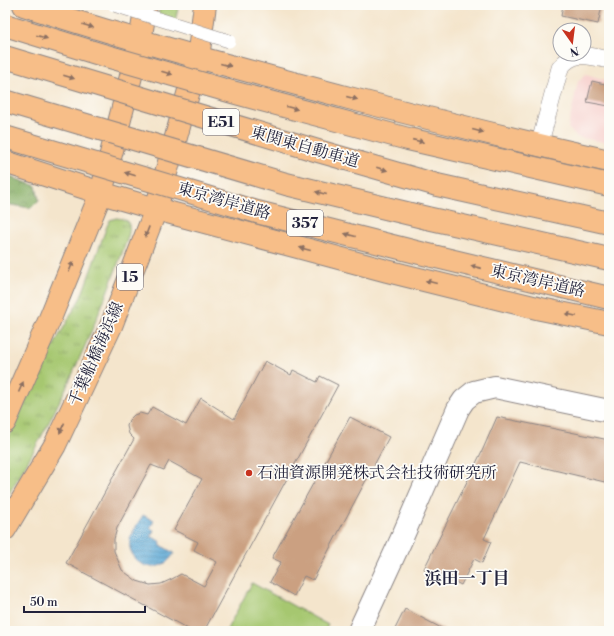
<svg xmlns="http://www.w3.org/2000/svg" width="614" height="636" viewBox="0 0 614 636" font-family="'Libre Bodoni','Noto Serif JP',serif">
	<defs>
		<pattern id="grass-tufts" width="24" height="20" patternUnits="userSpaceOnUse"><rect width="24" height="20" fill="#a6c770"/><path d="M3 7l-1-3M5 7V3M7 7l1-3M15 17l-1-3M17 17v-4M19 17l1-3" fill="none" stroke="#87a15d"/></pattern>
		<pattern id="forest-crowns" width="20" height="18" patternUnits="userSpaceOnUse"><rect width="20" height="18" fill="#84ac62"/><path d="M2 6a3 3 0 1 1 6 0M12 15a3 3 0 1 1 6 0" fill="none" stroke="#6c8c52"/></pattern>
		<pattern id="water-rules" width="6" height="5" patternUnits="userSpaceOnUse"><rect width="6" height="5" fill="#5da9d6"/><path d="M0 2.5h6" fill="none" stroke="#4c89af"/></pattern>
	</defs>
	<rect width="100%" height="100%" fill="#fdfcf7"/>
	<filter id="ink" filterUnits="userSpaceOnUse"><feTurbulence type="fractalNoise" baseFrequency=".025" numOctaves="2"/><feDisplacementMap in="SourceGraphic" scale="8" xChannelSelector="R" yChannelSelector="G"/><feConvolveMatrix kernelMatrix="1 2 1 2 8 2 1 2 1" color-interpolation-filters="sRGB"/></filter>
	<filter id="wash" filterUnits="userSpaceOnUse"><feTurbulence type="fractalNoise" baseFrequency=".012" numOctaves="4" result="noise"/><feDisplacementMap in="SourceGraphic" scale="16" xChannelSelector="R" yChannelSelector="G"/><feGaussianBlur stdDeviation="0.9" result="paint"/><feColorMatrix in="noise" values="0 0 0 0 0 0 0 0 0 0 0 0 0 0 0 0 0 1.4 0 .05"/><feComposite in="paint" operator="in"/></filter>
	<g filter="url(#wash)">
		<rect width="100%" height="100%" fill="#f4e5cc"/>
		<!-- built -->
		<path fill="#f7d0cd" d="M586 74 609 81V143L577 137 568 128 578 81Z"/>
		<!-- grass -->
		<path fill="url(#grass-tufts)" stroke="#647456" d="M160 5H179L175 21 158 17Z
			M116 218C130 219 131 225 128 237 113 277 98 318 80 357 59 406 33 454 5 500V446L43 364 81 297 107 226 110 220Z"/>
		<!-- forest -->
		<path fill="url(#forest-crowns)" stroke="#53674e" d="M5 175 36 186 39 200 31 208 5 204Z"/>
		<!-- pitch -->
		<path fill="#a6c770" stroke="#647456" d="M252 583 328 625 325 631H226Z"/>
		<!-- water -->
		<path fill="url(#water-rules)" stroke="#406688" d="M143 515 154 521 150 528 154 530 151 536 161 542 160 545 174 553C161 578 126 566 130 540 132 531 139 522 143 515Z"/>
		<g id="blocks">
			<!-- building -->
			<path fill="#cba081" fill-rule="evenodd" d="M563 5H602L598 24 561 16Z
				M592 81 609 85V106L587 102Z
				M265 361 291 375 293 370 317 382 320 376 338 385 204 631H192L66 563 134 439 129 434 127 426 129 420 134 415 140 413 147 415 152 407 186 425 201 398 234 419ZM169 461 202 479 174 530 198 542 194 550 217 562 204 586 181 574 172 579 161 584 150 585 137 581 122 570 114 551V539L117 528 151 465 164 470Z
				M350 417 389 437 313 580 304 576 294 596 270 582 281 562 272 558Z
				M497 417 609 440V483L520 462 484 539 491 542 482 563 474 559 461 585 440 574 439 576 424 569 483 449Z
				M405 609 447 631H394Z"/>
		</g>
	</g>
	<g filter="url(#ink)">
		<use href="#blocks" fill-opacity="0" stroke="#8b8484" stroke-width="1"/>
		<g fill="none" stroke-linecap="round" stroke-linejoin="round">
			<!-- minor casing -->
			<g stroke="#8b8484" stroke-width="18">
				<path id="minor" d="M539 146 560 68C574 49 589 56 609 60"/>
			</g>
			<!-- tertiary casing -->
			<g stroke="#8b8484" stroke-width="24">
				<path id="tertiary" d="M359 631 401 540 458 409 464 400 474 392 495 387 609 411"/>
			</g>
			<!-- primary casing -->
			<g stroke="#8b8484" stroke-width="24">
				<path id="primary" d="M5 422 49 321 101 193 140 41 146 5
					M5 529 55 445 111 326 156 209 198 58 205 5"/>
			</g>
			<!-- trunk casing -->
			<g stroke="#8b8484" stroke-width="24">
				<path id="trunk" d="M24 5C131 40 240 69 349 98 435 120 522 142 609 161
					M5 162 101 193 156 209 387 271 541 309 609 323"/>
			</g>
			<!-- motorway casing -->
			<g stroke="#8b8484" stroke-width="24">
				<path id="motorway" d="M437 185 609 223
					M427 218 609 259"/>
			</g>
			<!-- minor -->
			<use href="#minor" stroke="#fff" stroke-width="17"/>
			<!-- tertiary -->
			<use href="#tertiary" stroke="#fff" stroke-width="22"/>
			<!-- primary -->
			<use href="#primary" stroke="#f7be88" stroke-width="22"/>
			<!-- trunk -->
			<use href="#trunk" stroke="#f7be88" stroke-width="22"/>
			<!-- motorway -->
			<use href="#motorway" stroke="#f7be88" stroke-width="22"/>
			<!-- pedestrian-bridge casing -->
			<g stroke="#8b8484" stroke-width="14" stroke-linecap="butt">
				<path id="pedestrian-bridge" d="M114 5 229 41"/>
			</g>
			<!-- trunk-bridge casing -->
			<g stroke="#8b8484" stroke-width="24" stroke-linecap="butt">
				<path id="trunk-bridge" d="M5 25 96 53 232 92 408 139 609 185
					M5 137 257 212 420 253 609 298"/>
			</g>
			<!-- motorway-bridge casing -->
			<g stroke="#8b8484" stroke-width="24" stroke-linecap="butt">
				<path id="motorway-bridge" d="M5 57 318 151 437 185
					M5 101 286 184 427 218"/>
			</g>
			<!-- pedestrian-bridge -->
			<use href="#pedestrian-bridge" stroke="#fff" stroke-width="13"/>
			<!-- trunk-bridge -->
			<use href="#trunk-bridge" stroke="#f7be88" stroke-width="22"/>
			<!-- motorway-bridge -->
			<use href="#motorway-bridge" stroke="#f7be88" stroke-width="22"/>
		</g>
		<!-- one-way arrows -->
		<defs><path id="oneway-solid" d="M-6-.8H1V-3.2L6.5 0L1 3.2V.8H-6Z"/></defs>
		<g fill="#8c7062">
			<use href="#oneway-solid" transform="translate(88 26) rotate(18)"/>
			<use href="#oneway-solid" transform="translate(42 37) rotate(17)"/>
			<use href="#oneway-solid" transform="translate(226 65) rotate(15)"/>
			<use href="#oneway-solid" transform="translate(167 73) rotate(16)"/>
			<use href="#oneway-solid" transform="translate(69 77) rotate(17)"/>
			<use href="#oneway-solid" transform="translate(352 98) rotate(15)"/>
			<use href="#oneway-solid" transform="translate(292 108) rotate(15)"/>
			<use href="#oneway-solid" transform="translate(478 131) rotate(14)"/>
			<use href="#oneway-solid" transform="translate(418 141) rotate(13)"/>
			<use href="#oneway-solid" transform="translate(382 169) rotate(16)"/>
			<use href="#oneway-solid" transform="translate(130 174) rotate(-164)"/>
			<use href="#oneway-solid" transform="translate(321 193) rotate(-166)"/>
			<use href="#oneway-solid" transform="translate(147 232) rotate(111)"/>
			<use href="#oneway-solid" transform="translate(350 235) rotate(-165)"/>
			<use href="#oneway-solid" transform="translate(305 249) rotate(-165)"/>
			<use href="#oneway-solid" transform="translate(71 267) rotate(-68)"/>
			<use href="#oneway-solid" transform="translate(476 267) rotate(-167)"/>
			<use href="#oneway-solid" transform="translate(431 282) rotate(-166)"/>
			<use href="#oneway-solid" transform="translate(571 315) rotate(-168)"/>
			<use href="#oneway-solid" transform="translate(21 387) rotate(-66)"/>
			<use href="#oneway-solid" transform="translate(62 428) rotate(115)"/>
		</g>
	</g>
	<!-- markers -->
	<circle fill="#c8321e" stroke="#fdfcf7" stroke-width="1.5" cx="249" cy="473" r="4"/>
	<g text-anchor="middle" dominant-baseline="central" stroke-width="3.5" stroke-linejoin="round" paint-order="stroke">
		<!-- shield labels -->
		<g fill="#fdfcf7" stroke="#646373" stroke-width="1">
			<rect x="203" y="109" width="36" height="26" rx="3"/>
			<rect x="287" y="210" width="36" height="26" rx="3"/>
			<rect x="117" y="264" width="26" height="26" rx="3"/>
		</g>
		<g font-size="15" font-weight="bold" fill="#22223b">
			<text x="221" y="122">E51</text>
			<text x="305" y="223">357</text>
			<text x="130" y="277">15</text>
		</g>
		<!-- street labels -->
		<g font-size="16" fill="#22223b" stroke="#fdfcf7">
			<text transform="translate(305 147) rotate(16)">東関東自動車道</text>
			<text transform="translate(224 201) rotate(16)">東京湾岸道路</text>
			<text transform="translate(538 281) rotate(13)">東京湾岸道路</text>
			<text transform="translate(96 354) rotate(-66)">千葉船橋海浜線</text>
		</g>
		<!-- poi labels -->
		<g font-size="16" fill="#22223b" stroke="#fdfcf7" text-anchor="start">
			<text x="257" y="473">石油資源開発株式会社技術研究所</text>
		</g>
		<!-- neighbourhood labels -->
		<g font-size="17" font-weight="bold" fill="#22223b" stroke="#fdfcf7">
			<text x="467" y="579">浜田一丁目</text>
		</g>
	</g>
	<!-- margin -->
	<rect width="614" height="636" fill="none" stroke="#fdfcf7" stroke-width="20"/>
	<!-- north arrow -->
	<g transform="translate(572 42) rotate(166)"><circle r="19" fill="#fdfcf7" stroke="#a5a5ac"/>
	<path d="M0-3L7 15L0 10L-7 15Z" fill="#c8321e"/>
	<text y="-6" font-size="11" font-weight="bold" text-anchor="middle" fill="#22223b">N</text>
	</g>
	<!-- scale -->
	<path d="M24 606v6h121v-6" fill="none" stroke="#22223b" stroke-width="2"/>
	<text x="30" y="606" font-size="12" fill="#22223b" stroke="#fdfcf7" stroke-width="3" paint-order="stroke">50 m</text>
</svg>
